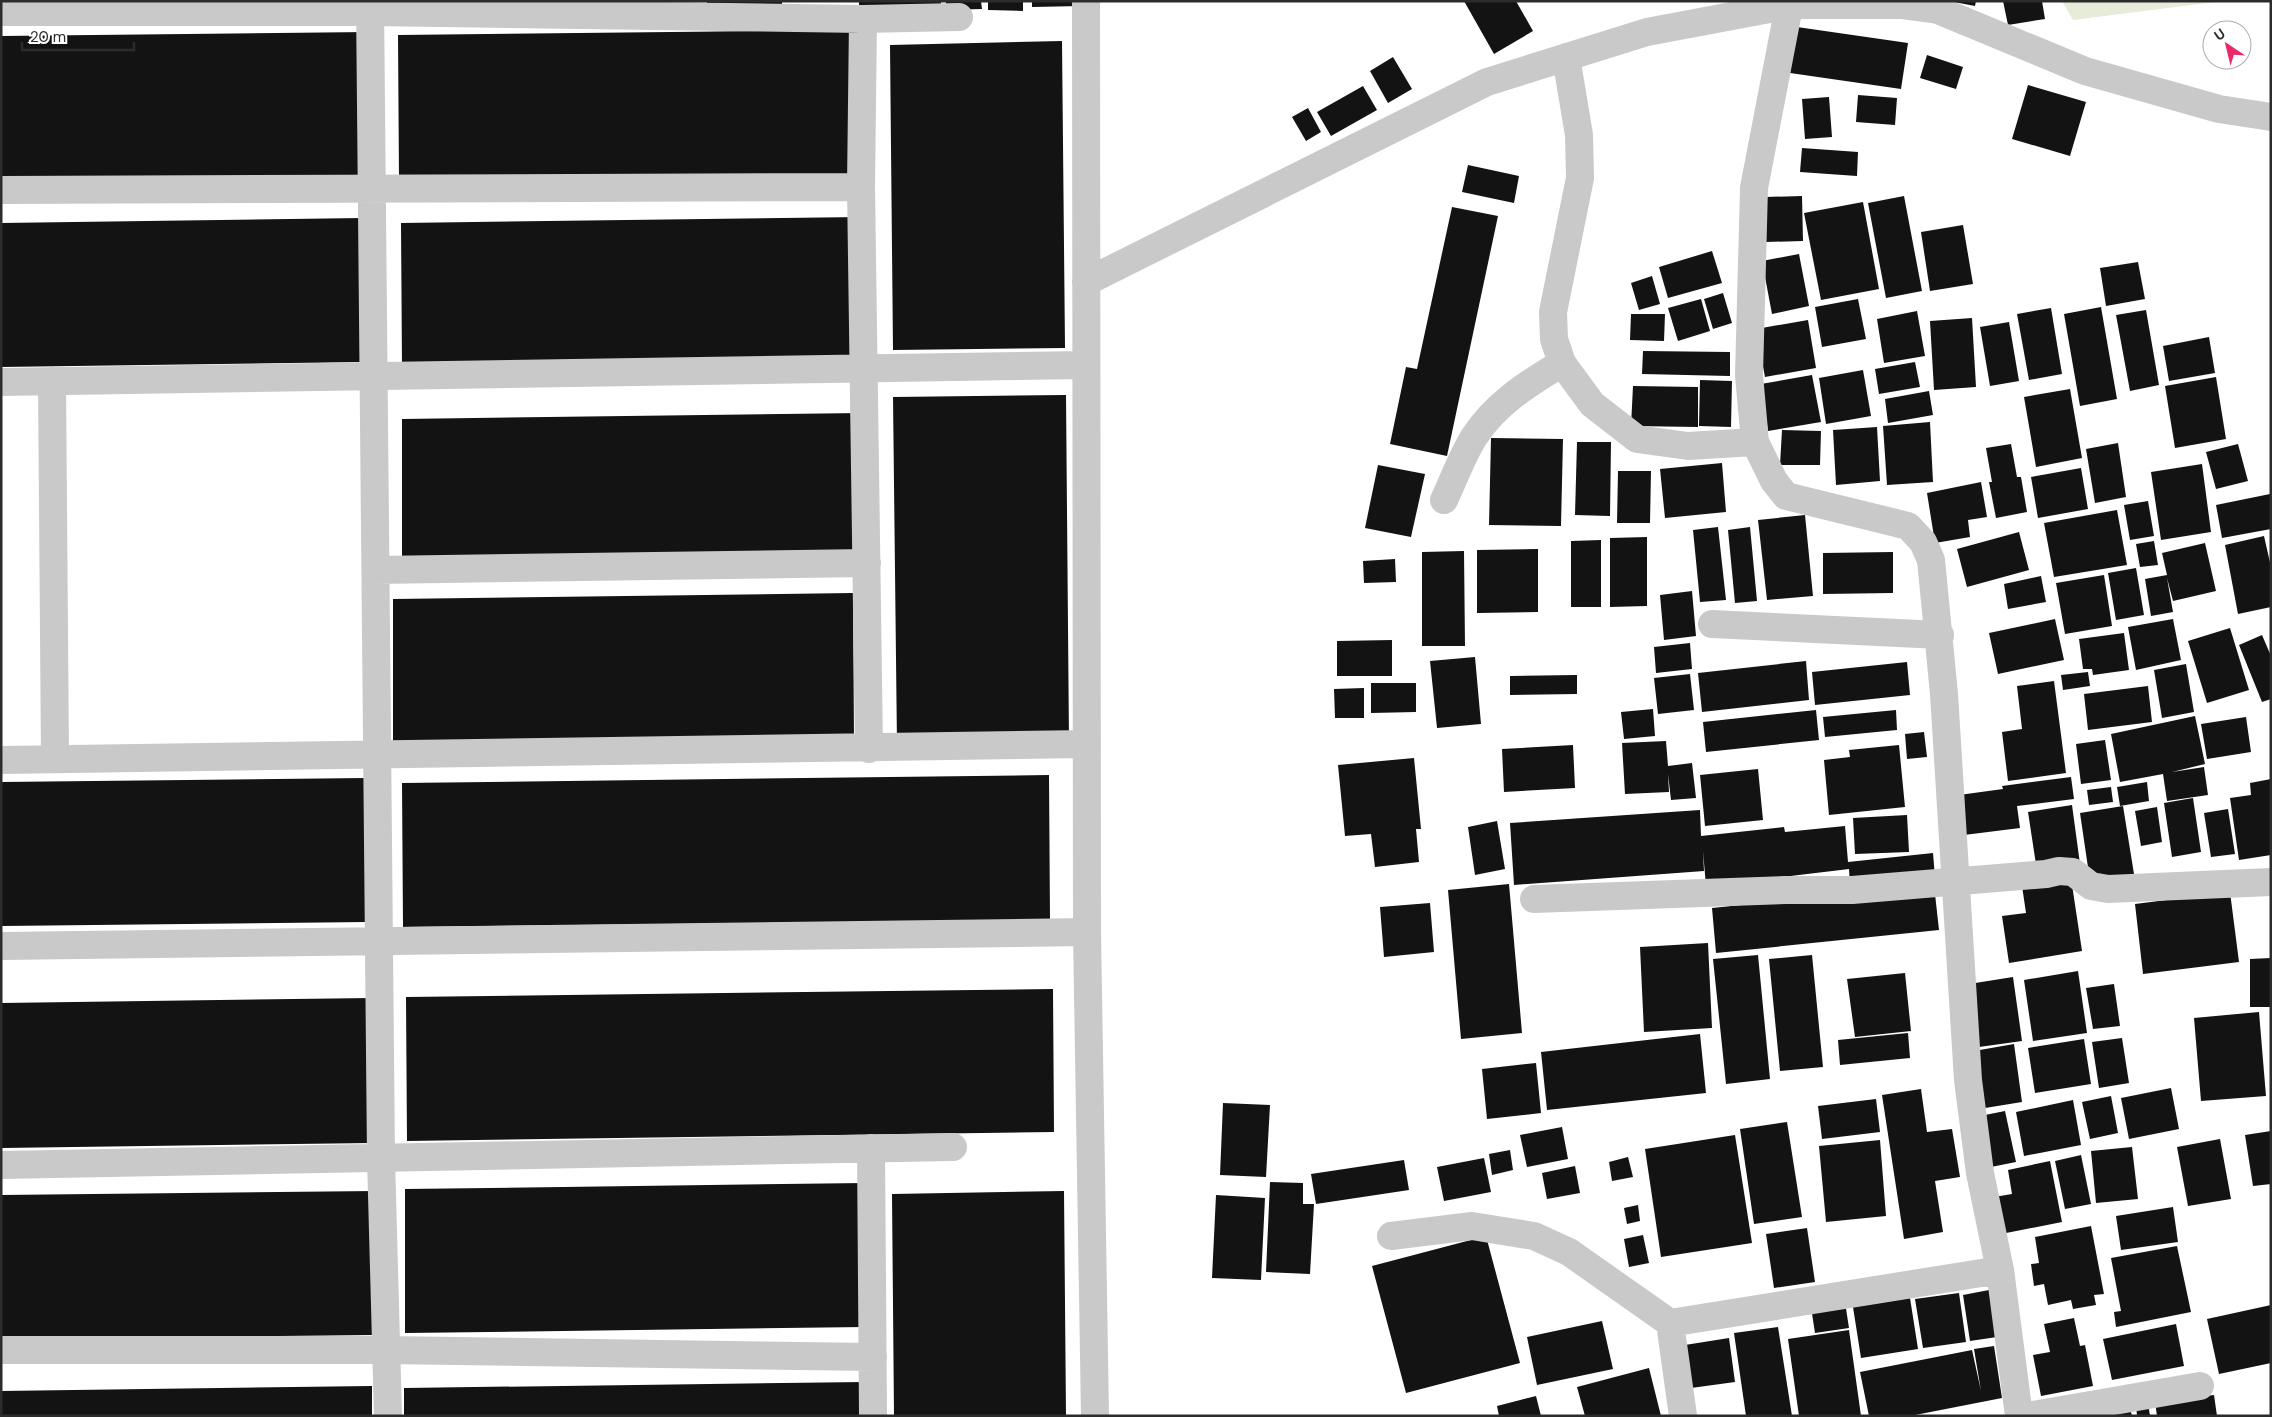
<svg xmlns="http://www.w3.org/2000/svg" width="2272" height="1417" viewBox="0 0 2272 1417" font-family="'DM Sans',sans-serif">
	<rect width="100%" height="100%" fill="#fff"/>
	<!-- green -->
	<path fill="#e7ebd9" d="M2062 1H2223L2073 20Z"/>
	<!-- building -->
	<path fill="#131313" d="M707 1H782V4L707 5Z
		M859 1H941V10L859 12Z
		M946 1H981L982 9 946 10Z
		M988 1H1023V11L988 10Z
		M1032 1H1081V6L1032 7Z
		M1464 1H1516L1533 31 1494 54Z
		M1949 1H1976L1975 6Z
		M2003 1H2042L2045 19 2008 25Z
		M1797 27 1908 43 1901 89 1790 73Z
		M858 30 859 174 399 180 398 35Z
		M368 32 369 176 1 181V36Z
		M1062 41 1065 348 893 350 890 45Z
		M1927 55 1963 67 1956 89 1920 78Z
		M1393 57 1412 89 1388 103 1370 71Z
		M2028 85 2086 102 2070 156 2012 139Z
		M1363 86 1377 110 1331 136 1317 112Z
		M1858 95 1897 98 1895 125 1856 122Z
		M1829 97 1832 137 1805 139 1802 99Z
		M1308 108 1321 132 1306 141 1292 117Z
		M1802 148 1858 152 1857 176 1800 172Z
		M1468 165 1519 176 1514 203 1462 192Z
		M1802 196 1803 241 1766 242 1765 197Z
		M1904 196 1922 291 1886 298 1868 203Z
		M1863 202 1879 289 1821 300 1804 213Z
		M1452 207 1498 216 1447 456 1390 444 1406 367 1417 369Z
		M861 217 862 362 402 367 401 223Z
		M363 218 364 362 1 367V223Z
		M1963 225 1973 284 1930 291 1921 232Z
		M1712 251 1722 283 1668 298 1659 267Z
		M1799 254 1809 306 1772 314 1762 261Z
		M2138 262 2145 299 2106 306 2100 268Z
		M1652 276 1660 304 1639 310 1631 283Z
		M1723 293 1732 323 1713 329 1704 299Z
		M1701 299 1710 331 1678 341 1668 308Z
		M1858 299 1866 339 1822 347 1815 307Z
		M2101 307 2117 399 2080 406 2064 314Z
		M2051 308 2062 374 2029 380 2017 314Z
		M2146 310 2159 385 2130 391 2116 315Z
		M1917 311 1925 356 1884 363 1877 319Z
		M1631 314H1665L1664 341 1630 340Z
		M1972 318 1976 387 1934 390 1930 321Z
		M1808 320 1816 368 1765 377 1756 329Z
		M2009 322 2019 381 1990 386 1980 327Z
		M2209 337 2215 373 2169 381 2163 346Z
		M1643 351 1730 352V376L1642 374Z
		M1915 362 1920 387 1879 394 1875 369Z
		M1863 370 1871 416 1826 424 1819 378Z
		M1812 375 1821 422 1768 431 1761 384Z
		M2216 377 2226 439 2175 448 2165 386Z
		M1700 380 1732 381 1731 427 1699 426Z
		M1633 386 1698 387V427L1631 426Z
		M2070 389 2082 458 2036 467 2024 397Z
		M1929 391 1933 415 1888 423 1885 399Z
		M1066 395 1069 742 897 745 893 397Z
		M862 413 863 558 402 564V419Z
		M1930 422 1933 482 1887 485 1883 426Z
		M1877 427 1880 481 1836 485 1833 430Z
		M1782 430 1821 431 1820 465H1780Z
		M1491 438 1563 439 1561 526 1489 525Z
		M1577 442H1611L1610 516 1575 515Z
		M2118 443 2126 497 2095 503 2086 449Z
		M2011 444 2017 477H2021L2027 512 1996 518 1989 482H1992L1986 448Z
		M2238 444 2248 481 2216 489 2206 452Z
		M1722 463 1726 512 1665 518 1660 469Z
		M2202 464 2211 532 2161 540 2151 472Z
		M1378 465 1425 474 1411 537 1365 528Z
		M2081 468 2088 509 2038 518 2031 477Z
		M1618 471H1651L1650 523H1617Z
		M1981 482 1987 517 1968 520 1970 537 1935 543 1927 493Z
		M2270 494 2271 529 2222 538 2216 505Z
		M2148 501 2154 536 2130 540 2124 505Z
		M2117 510 2127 565 2054 577 2044 523Z
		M1805 515 1813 596 1767 600 1758 520Z
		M1718 527 1726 600 1700 602 1693 530Z
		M1750 527 1757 601 1735 603 1728 530Z
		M2019 532 2029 570 1967 587 1957 549Z
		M2264 536 2271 567V607L2238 614 2225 545Z
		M1647 537V606L1610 607V538Z
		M1601 540V607H1571V541Z
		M2154 541 2158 565 2140 567 2136 544Z
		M2205 543 2216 591 2173 601 2167 578 2173 612 2151 616 2145 579 2167 575 2162 553Z
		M1538 549V612L1477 613V550Z
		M1464 551 1465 646H1422V552Z
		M1893 552V593L1823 594V553Z
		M1395 559 1396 582 1364 583 1363 561Z
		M2136 568 2144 615 2116 620 2108 573Z
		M2104 575 2112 626 2065 634 2056 583Z
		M2041 576 2046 602 2008 609 2004 584Z
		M1692 591 1696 636 1664 640 1660 595Z
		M853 593 854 738 393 744V599Z
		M2055 619 2064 660 1998 674 1989 633Z
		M2173 619 2181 660 2136 670 2128 627Z
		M2230 628 2249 690 2207 703 2188 641Z
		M2124 633 2129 670 2093 675 2092 669H2083L2079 639Z
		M2262 635 2271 656V699L2262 702 2239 645Z
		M1392 640V676H1337V641Z
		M1690 643 1692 669 1656 673 1654 647Z
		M1475 657 1481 724 1437 728 1430 661Z
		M1806 661 1809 700 1702 712 1698 673Z
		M1907 662 1910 695 1815 705 1812 672Z
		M2186 664 2194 712 2162 718 2154 670Z
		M2088 672 2090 686 2063 690 2061 675Z
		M1690 674 1694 710 1658 714 1654 678Z
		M1577 675V694L1510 695V676Z
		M2054 681 2066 773 2008 781 2002 732 2022 729 2017 686Z
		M1371 683H1416V712L1371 713Z
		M2148 686 2152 722 2088 730 2084 694Z
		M1364 688V718H1335L1334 689Z
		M1653 709 1655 736 1624 739 1621 712Z
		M1816 710 1819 740 1706 752 1703 722Z
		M1896 710 1897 730 1825 737 1823 717Z
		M2195 716 2205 764 2172 772 2204 767 2208 795 2167 801 2163 774 2120 782 2111 734Z
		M2246 717 2251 752 2207 759 2201 724Z
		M1924 732 1927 757 1907 759 1905 734Z
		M2105 740 2111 780 2081 784 2076 744Z
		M1666 741 1668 766 1692 763 1696 798 1671 800 1668 774 1669 792 1625 794 1622 743Z
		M1573 745 1575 788 1504 792 1502 749Z
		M1899 745 1905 807 1829 815 1824 760 1850 757 1849 750Z
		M1414 758 1421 829H1416L1419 862 1375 867 1371 834 1345 836 1338 765Z
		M1758 769 1763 820 1705 826 1700 775Z
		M1049 775 1050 920 403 927 402 783Z
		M2071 777 2074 799 2017 806 2020 828 1964 835 1959 795 2003 789 2002 786Z
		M366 778 367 922 1 926V782Z
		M2271 779V855L2239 860 2230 798 2251 795 2250 783Z
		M2147 782 2149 801 2120 806 2117 787Z
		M2111 787 2113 802 2089 805 2087 790Z
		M2193 798 2201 852 2172 857 2164 803Z
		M2072 805 2080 864 2037 871 2028 812Z
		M2123 806 2134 874 2090 881 2080 813Z
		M2157 807 2162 842 2141 846 2135 811Z
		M2228 809 2235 854 2211 857 2204 813Z
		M1700 810 1701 836 1784 827 1785 832 1845 826 1848 862 1933 853 1935 877 1850 886 1849 869 1706 886 1703 851 1704 871 1514 885 1510 823Z
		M1907 815 1909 852 1855 854 1853 818Z
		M1497 821 1505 869 1475 875 1468 827Z
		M2071 878 2082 951 2009 963 2002 916 2026 913 2022 886Z
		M1509 884 1522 1033 1461 1039 1448 890Z
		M1934 885 1939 930 1716 953 1712 908Z
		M2230 892 2239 962 2143 974 2135 904Z
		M1430 903 1434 952 1384 957 1380 907Z
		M1708 943 1712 1028 1644 1032 1640 947Z
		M1758 955 1770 1079 1726 1084 1713 959Z
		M1812 955 1823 1067 1780 1071 1769 959Z
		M2271 958V1007H2250V959Z
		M2078 971 2087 1033 2033 1041 2024 980Z
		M1905 973 1911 1031 1855 1037 1847 979Z
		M2013 977 2022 1041 1979 1047 1969 984Z
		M2114 984 2120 1026 2093 1029 2086 988Z
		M1053 989 1054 1132 407 1141 406 997Z
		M372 998 373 1143 1 1148V1003Z
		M2259 1012 2266 1096 2201 1101 2194 1018Z
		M1908 1033 1910 1058 1840 1065 1838 1040Z
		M1700 1034 1706 1093 1547 1110 1541 1052Z
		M2122 1038 2129 1083 2099 1088 2092 1042Z
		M2084 1039 2091 1084 2035 1093 2028 1048Z
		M2014 1044 2022 1102 1979 1109 1974 1051Z
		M1536 1063 1541 1113 1487 1119 1482 1069Z
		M2171 1088 2179 1129 2129 1139 2121 1098Z
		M1921 1089 1927 1132 1952 1129 1960 1177 1935 1181 1943 1232 1904 1239 1882 1095Z
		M2111 1096 2118 1133 2090 1139 2082 1102Z
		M1876 1099 1880 1132 1822 1139 1818 1106Z
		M2073 1100 2081 1145 2024 1156 2016 1112Z
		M1223 1103 1270 1105 1266 1177 1220 1175Z
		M2005 1111 2016 1162 1991 1167 1980 1116Z
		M1787 1122 1802 1217 1754 1224 1740 1129Z
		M1562 1127 1568 1159 1527 1167 1520 1135Z
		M2271 1131V1184L2253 1186 2245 1135Z
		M1735 1135 1752 1243 1661 1257 1645 1149Z
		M2220 1139 2231 1199 2188 1206 2177 1147Z
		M1880 1140 1886 1216 1826 1222 1819 1146Z
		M2132 1147 2138 1199 2096 1203 2091 1151Z
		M1510 1150 1513 1170 1492 1175 1489 1154Z
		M2081 1155 2091 1204 2065 1209 2055 1161Z
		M1628 1157 1633 1177 1612 1181 1609 1162Z
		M1484 1158 1491 1192 1444 1201 1437 1167Z
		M1404 1160 1409 1190 1316 1204 1311 1174Z
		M2050 1161 2062 1222 2001 1234 1994 1197 2012 1194 2008 1170Z
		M1575 1166 1580 1193 1547 1199 1542 1173Z
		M1270 1182 1303 1183V1204H1314L1310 1274 1266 1272Z
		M865 1183V1327L405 1333V1189Z
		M375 1191 376 1335 1 1339V1195Z
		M1064 1191 1066 1416H894L892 1194Z
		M1216 1195 1265 1198 1261 1280 1212 1278Z
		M1638 1205 1640 1221 1627 1224 1624 1208Z
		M2173 1207 2178 1242 2121 1250 2116 1216Z
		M2091 1226 2104 1294 2094 1295 2096 1305 2073 1309 2071 1300 2048 1305 2044 1284 2034 1286 2031 1264 2039 1263 2035 1237Z
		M1807 1228 1815 1282 1774 1288 1766 1234Z
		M1643 1235 1649 1263 1629 1267 1624 1239Z
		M1486 1236 1520 1363 1406 1393 1372 1266Z
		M2177 1246 2191 1312 2116 1327 2114 1312 2121 1311 2111 1258Z
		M1989 1290 1997 1337 1970 1341 1963 1295Z
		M1959 1293 1966 1342 1923 1348 1915 1299Z
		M1910 1298 1918 1349 1861 1358 1853 1307Z
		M1845 1302 1849 1328 1815 1333 1811 1307Z
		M2271 1305V1363L2219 1374 2207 1319Z
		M2074 1318 2080 1346 2085 1345 2093 1386 2041 1396 2033 1355 2050 1352 2044 1324Z
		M1602 1321 1613 1369 1537 1385 1527 1337Z
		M2176 1324 2184 1366 2112 1380 2103 1339Z
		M1778 1327 1792 1416H1746L1734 1333Z
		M1849 1330 1861 1416H1799L1788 1339Z
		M1729 1338 1735 1382 1691 1388 1685 1345Z
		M1994 1346 2002 1398 1910 1416H1869L1860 1372 1972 1350 1981 1391 1974 1349Z
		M1649 1368 1661 1416H1585L1577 1387Z
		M864 1382 865 1416H404V1388Z
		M372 1386V1416H1V1391Z
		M2214 1395 2217 1416H2157L2155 1402Z
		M1536 1396 1541 1416H1499L1497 1406Z
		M2148 1403 2150 1416H2137L2136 1405Z
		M2130 1408 2132 1416H2102Z"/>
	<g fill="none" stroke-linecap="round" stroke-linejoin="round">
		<!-- minor -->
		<path stroke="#c9c9c9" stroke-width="28" d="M370 1 381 1158 388 1416
			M1086 1 1087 932 1095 1416
			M1790 1 1754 188 1749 375 1755 442 1774 481 1786 496 1908 526 1923 542 1931 560 1944 694 1968 1080 1980 1173 2000 1270 2019 1416
			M1 12H370L863 19 959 17
			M863 19 861 187 869 749
			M1566 57 1579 135 1580 178 1553 312 1554 339 1562 363 1592 404 1637 439 1688 446 1755 442
			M1 190 861 187
			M1086 282 1487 82 1647 32 1790 5H1901L1938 10 2085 71 2219 109 2271 117
			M52 381 55 759
			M1 382 1086 365
			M1444 500C1454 479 1462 456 1474 437 1496 403 1529 383 1562 363
			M376 570 867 563
			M1712 624 1940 635
			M1 760 1087 744
			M1534 899 1786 890H1852L2046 874 2059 871 2073 872 2091 886 2108 889 2271 882
			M1 946 1087 932
			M871 1148 873 1416
			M1 1165 953 1147
			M1391 1236 1472 1226 1534 1236 1569 1252 1670 1323 2000 1270
			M1670 1323 1683 1416
			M1 1350H385L873 1357
			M2027 1416 2200 1386"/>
	</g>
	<!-- border -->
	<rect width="2272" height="1417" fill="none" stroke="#2c2c2c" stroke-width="5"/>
	<!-- north arrow -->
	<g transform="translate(2227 45) rotate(325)"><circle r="24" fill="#ffffff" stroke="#ababab"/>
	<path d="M0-4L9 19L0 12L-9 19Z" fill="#ea286b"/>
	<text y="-8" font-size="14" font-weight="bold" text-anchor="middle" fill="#2c2c2c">U</text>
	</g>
	<!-- scale -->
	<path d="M22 42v8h112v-8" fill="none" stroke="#2c2c2c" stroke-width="2.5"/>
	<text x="30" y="42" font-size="15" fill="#2c2c2c" stroke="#ffffff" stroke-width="4" paint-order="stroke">20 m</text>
</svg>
